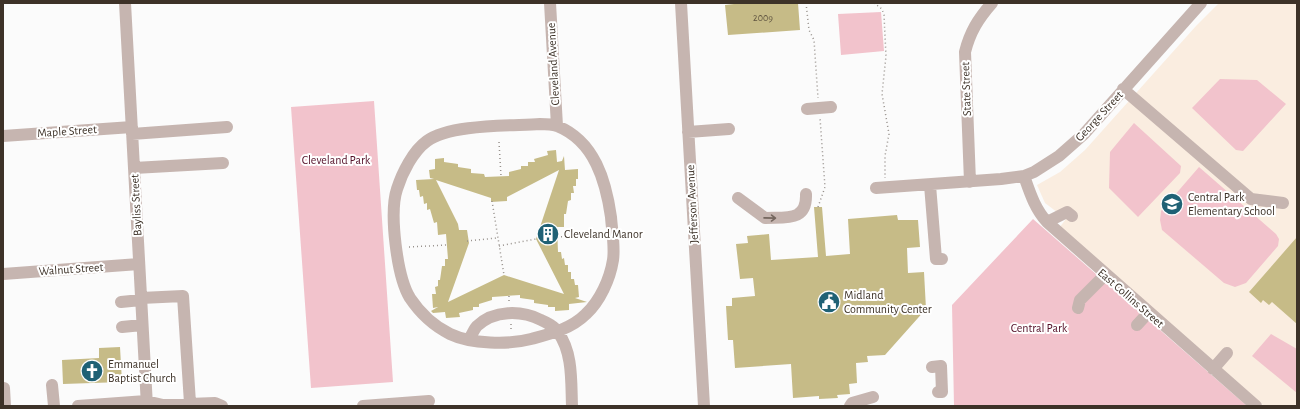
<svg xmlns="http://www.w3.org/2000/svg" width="1300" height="409" viewBox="0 0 1300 409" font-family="'Alegreya Sans',sans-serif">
	<rect width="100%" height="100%" fill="#fbfbfb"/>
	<!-- built -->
	<path fill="#faede0" d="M1219 3H1297V406H1264L1226 374 1059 228 1066 219 1045 203 1037 185 1060 172 1085 150 1196 26Z"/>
	<!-- green -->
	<path fill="#f2c3cc" d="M881 12 884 51 841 55 838 14Z
		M1220 79 1257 80 1286 104 1243 151 1236 150 1192 108Z
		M374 101 393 382 311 388 291 107Z
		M1134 123 1181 166 1180 173 1138 217 1109 188 1110 152Z
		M1199 167 1276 234 1279 239 1278 246 1246 283 1235 287 1224 283 1162 230 1160 220 1161 211Z
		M1033 219 1247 406H954L952 305Z
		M1271 334 1297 349V393L1252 356Z"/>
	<!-- building -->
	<path fill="#c6bb87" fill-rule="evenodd" d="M743 3H798L800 30 728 35 725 5Z
		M556 150 557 162 562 161 564 156 565 170 578 169V179H576V186H573L574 193H571V200L568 201 566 214H564V227H557L558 252H561L562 259 564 258 565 265H568V272H571V279H574L575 285H578L579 297 575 298 587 302 569 304V310L555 311V307H548V305L534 303V300L520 298V295L492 297V300L479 304V307H473V310L459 313 460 317 446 318 445 312 433 313 431 311 438 307 433 308 432 294H436L435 287 438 286V280H440L442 266H445V259H448L446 234 438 235 437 222 434 223 430 209 427 210V203L424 204 423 196 420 197 419 190H417L416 180 434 179 430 178 429 170 435 169V159L444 158V162L458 164V167L471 169V173L484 174 485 177 509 176V172L521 169V166H528V162H535L534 159 548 155 547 151ZM559 170 536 239 564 294 504 275 448 302 469 243 467 230H459L458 224 436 180 491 198V202L507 201V197Z
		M814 207H822L826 256 850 254 848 219 897 215 898 220H918L920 247 907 248 908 273 924 272 926 309 885 355 867 356 868 362 856 363 857 383 849 384 850 394 837 395 838 398 819 399V396L793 398 791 364 735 368 733 340H728L726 306H732V298L755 296 753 278 740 279 736 244 748 243 747 236 769 234 771 260 818 257Z
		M1297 237V324L1272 302 1269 305 1263 300 1261 303 1249 292Z
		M120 347 122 382 63 384 62 360 99 358V348Z"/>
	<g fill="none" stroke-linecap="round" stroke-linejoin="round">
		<!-- path -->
		<path stroke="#97918c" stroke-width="1.5" stroke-dasharray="1 3" stroke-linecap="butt" d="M806 3 809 30 814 40 818 98
			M874 3 882 9 884 15 886 56 882 94 889 134 885 156V178
			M499 142 501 176
			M492 201 504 275
			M818 207 825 187 820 118
			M557 237 601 235
			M467 241 497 238
			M499 246 536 239
			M409 247 447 245
			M509 296V302
			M511 324V332"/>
		<!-- minor -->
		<path stroke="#c6b5b0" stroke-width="12" d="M125 3 147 406
			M550 3 557 126
			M681 3 704 406
			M1123 89 1251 199 1283 203
			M807 109 831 107
			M540 124C545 124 552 124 557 126 595 141 606 182 611 217 612 231 615 247 613 260 610 279 600 301 586 314 571 329 550 334 531 339 509 345 471 344 450 334 434 326 420 313 410 298 397 277 389 213 397 189 402 173 413 151 427 141 450 124 510 126 540 124Z
			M688 132 729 129
			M132 134 227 127
			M3 136 132 127
			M134 168 223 163
			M1024 176C1030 193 1035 209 1047 222L1256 406
			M970 182 965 52C970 32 978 19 992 3
			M930 185 936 259H942
			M876 188 1001 179 1024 176 1034 172 1059 156 1084 134 1201 3
			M738 198 765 218C786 217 807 222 806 194
			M1047 222 1067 212 1072 216
			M3 274 139 264
			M141 298 183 296 190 403
			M121 302 141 300
			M1078 308 1080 300 1105 275
			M1137 325 1148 313
			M122 327 142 325
			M469 339C472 335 474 329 477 326 494 310 521 310 541 320 546 322 555 327 558 332 573 353 571 381 572 406
			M932 367 941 366 942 392H938
			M1213 369 1227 353
			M52 385 54 406
			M4 388 5 406
			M78 406 146 401 163 405 215 403 222 406
			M363 406 429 401
			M850 406 852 403 873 397"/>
	</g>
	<!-- one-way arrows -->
	<defs><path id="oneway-shaft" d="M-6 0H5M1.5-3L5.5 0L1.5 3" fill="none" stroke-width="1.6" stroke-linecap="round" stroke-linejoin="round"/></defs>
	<use stroke="#74665e" href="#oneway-shaft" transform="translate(770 218) rotate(1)"/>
	<!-- icons -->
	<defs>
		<g id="school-disc" transform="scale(1.15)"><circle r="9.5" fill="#1f6175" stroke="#fff"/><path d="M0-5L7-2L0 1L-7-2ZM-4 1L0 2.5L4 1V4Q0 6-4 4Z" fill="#fff"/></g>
		<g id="building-disc" transform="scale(1.15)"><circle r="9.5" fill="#1f6175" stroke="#fff"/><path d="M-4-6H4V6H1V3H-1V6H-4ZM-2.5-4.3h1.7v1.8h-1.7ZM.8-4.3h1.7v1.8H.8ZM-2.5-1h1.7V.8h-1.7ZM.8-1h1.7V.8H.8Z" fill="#fff"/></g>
		<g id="civic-disc" transform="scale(1.15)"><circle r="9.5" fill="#1f6175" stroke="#fff"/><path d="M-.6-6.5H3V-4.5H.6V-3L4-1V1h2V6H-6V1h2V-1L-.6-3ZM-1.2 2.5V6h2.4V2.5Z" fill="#fff"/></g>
		<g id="church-disc" transform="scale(1.15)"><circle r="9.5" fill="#1f6175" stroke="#fff"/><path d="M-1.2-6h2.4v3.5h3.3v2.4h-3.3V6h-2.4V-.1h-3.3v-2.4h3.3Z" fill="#fff"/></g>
	</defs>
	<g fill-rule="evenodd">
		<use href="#school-disc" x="1172" y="204"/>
		<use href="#building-disc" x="548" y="234"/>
		<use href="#civic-disc" x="829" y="302"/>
		<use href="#church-disc" x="92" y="371"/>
	</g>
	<g text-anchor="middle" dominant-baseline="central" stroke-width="4" stroke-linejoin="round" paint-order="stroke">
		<!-- number labels -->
		<g font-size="10" fill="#5f5440">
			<text x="763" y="18">2009</text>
		</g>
		<!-- street labels -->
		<g font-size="12" fill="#3d3228" stroke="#fff">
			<text transform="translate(553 64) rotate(-93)">Cleveland Avenue</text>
			<text transform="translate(966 89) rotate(-92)">State Street</text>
			<text transform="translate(1099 116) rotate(-47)">George Street</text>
			<text transform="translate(67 131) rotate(-4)">Maple Street</text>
			<text transform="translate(692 204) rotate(-93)">Jefferson Avenue</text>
			<text transform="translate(136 205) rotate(-93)">Bayliss Street</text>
			<text transform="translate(71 269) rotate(-4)">Walnut Street</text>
			<text transform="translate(1131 298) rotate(41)">East Collins Street</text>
		</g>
		<!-- park labels -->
		<g font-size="12" fill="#530f27" stroke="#fff">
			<text x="336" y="160">Cleveland Park</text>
			<text x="1039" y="328">Central Park</text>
		</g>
		<!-- poi labels -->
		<g font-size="12" fill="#3d3228" stroke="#fff" text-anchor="start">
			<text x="1188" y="197">Central Park<tspan x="1188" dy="14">Elementary School</tspan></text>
			<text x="564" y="234">Cleveland Manor</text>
			<text x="844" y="295">Midland<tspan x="844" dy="14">Community Center</tspan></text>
			<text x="108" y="364">Emmanuel<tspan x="108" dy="14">Baptist Church</tspan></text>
		</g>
	</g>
	<!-- border -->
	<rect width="1300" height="409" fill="none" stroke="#3d3228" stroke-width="8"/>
</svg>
